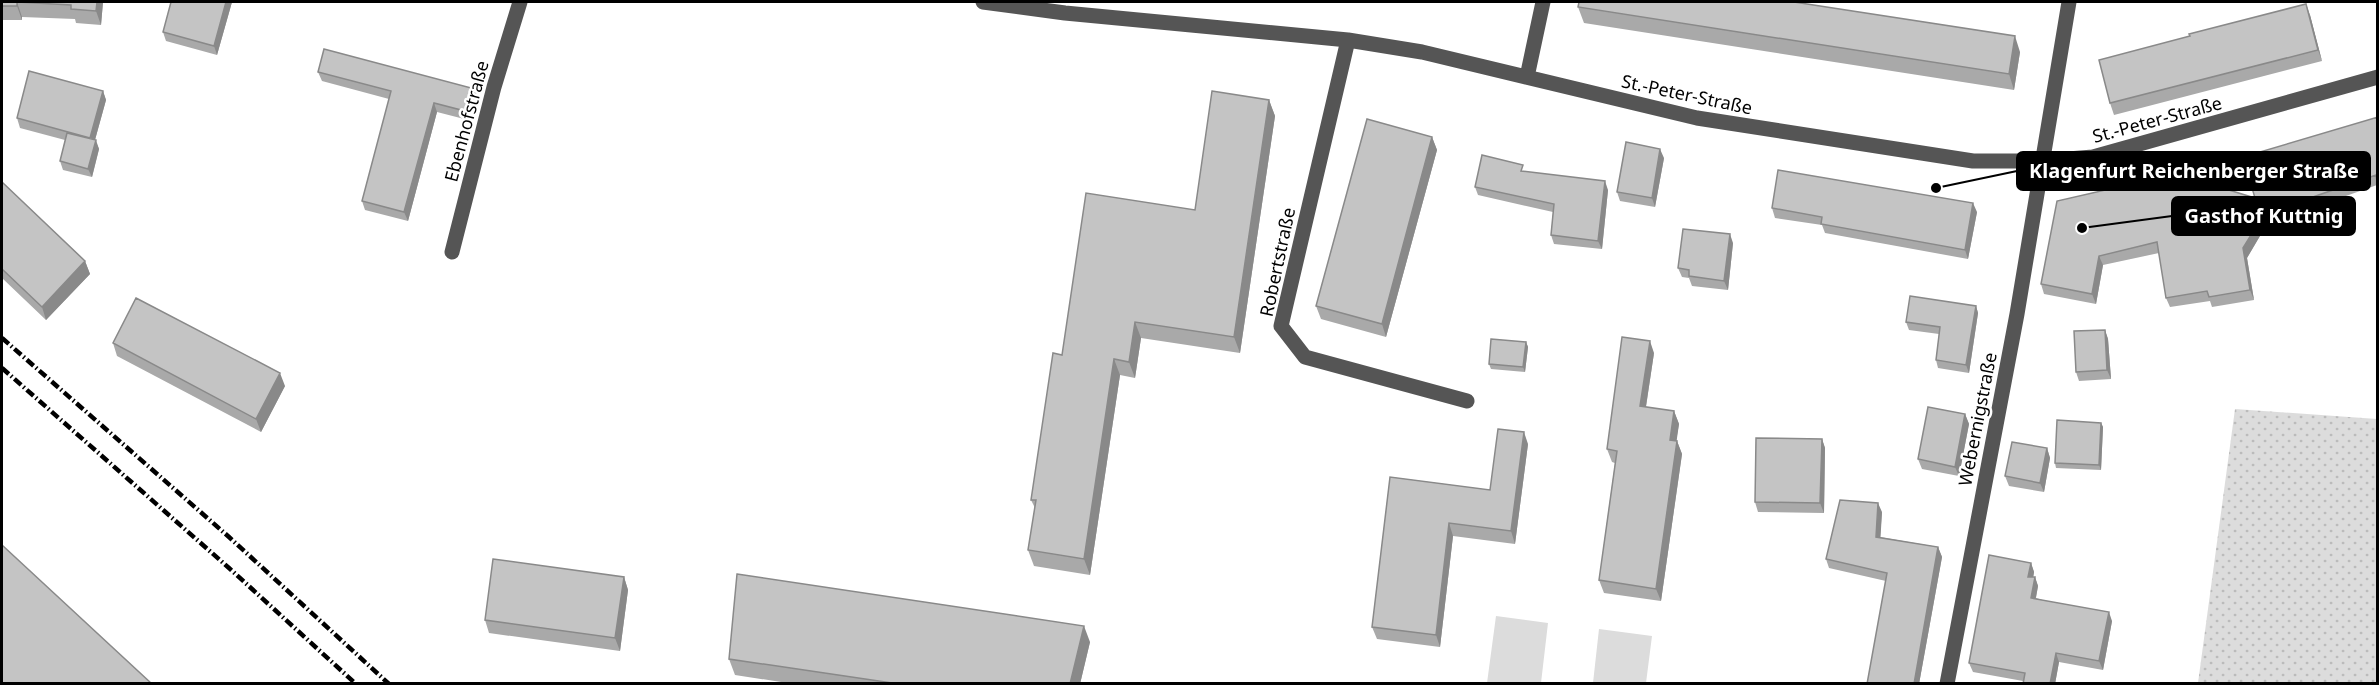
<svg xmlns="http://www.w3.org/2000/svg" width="2379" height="685" viewBox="0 0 2379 685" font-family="'Noto Sans',sans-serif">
	<defs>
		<pattern id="grass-dots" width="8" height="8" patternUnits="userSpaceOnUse" patternTransform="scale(1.5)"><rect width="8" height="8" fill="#dcdcdc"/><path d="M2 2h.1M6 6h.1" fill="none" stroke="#bbb" stroke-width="1.8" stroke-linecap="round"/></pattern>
	</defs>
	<rect width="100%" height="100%" fill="#fff"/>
	<!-- grass -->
	<path fill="url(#grass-dots)" d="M2235 409 2377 419V683H2198Z"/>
	<!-- pitch -->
	<path fill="#dcdcdc" d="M1496 616 1548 623 1541 683H1487Z
		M1599 629 1652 636 1646 683H1593Z"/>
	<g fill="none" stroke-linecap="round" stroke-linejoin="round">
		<!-- minor -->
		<path stroke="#555" stroke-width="15" d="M983 2 1065 13 1348 40 1422 52 1697 118 1973 161H2043L2093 157 2378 77
			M1348 40 1281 326 1305 357 1467 401
			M1527 77 1543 2
			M452 252 494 87 520 2
			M1947 684 2017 314 2069 2"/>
		<!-- rail -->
		<path stroke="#000" stroke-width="4.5" stroke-dasharray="9 3 1.5 3" stroke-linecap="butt" d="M2 338 229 537 389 684
			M2 368 229 568 356 684"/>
	</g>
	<!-- wall -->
	<path fill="#a9a9a9" d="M2 2H103L101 25 76 23 75 19 22 17V20H2Z
		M171 2H232L217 55 166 41 163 32Z
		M1578 7 2020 52 2014 90 1584 23Z
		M2310 15 2322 61 2114 115 2110 103Z
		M318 72 478 98 472 121 437 112 408 221 365 210 362 201 389 99 322 81Z
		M103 91 106 100 95 140 99 149 92 177 63 170 60 161 65 140 20 128 17 118Z
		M1269 100 1275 116 1240 353 1141 338 1135 378 1120 375 1090 575 1034 566 1028 550 1035 508 1031 500 1062 355 1195 210Z
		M2378 117 2377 185 2267 224 2247 258 2254 300 2212 307 2210 301 2170 307 2166 298 2159 253 2103 265 2096 304 2044 294 2041 284 2175 187 2255 198Z
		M1432 137 1437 150 1386 337 1321 319 1316 306Z
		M1664 158 1655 207 1620 201 1617 192Z
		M1525 172 1608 190 1602 249 1554 244 1551 235 1553 212 1478 195 1475 187Z
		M2 182 85 261 90 274 46 320 2 278Z
		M1772 208 1977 212 1968 259 1825 233 1822 225 1775 218Z
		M1733 243 1728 290 1692 286 1689 278 1682 277 1678 268Z
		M1976 306 1978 313 1969 373 1938 368 1936 360 1939 334 1909 330 1906 322Z
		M2105 330 2108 339 2111 379 2079 381 2076 372Z
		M1526 342 1528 347 1525 372 1491 369 1489 364Z
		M113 343 285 386 261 432 117 356Z
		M1654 353 1646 407 1674 411 1679 424 1676 441H1677L1682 454 1661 601 1604 593 1599 580 1615 463 1612 462 1607 449Z
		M1965 414 1969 424 1959 476 1922 469 1918 459Z
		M2101 423 2103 427 2101 470 2056 468 2055 463Z
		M1822 439 1825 448 1824 513 1758 512 1755 502Z
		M1528 444 1515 544 1453 536 1440 647 1377 639 1372 627 1390 477 1490 490Z
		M2047 448 2050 458 2044 492 2009 486 2005 476Z
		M1882 512 1880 537 1938 547 1942 557 1919 684H1867L1886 581 1829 568 1826 559Z
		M2031 563 2034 572 2033 577H2035L2038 586 2036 598 2112 621 2103 670 2059 662 2055 684H2023V681L1973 672 1969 663Z
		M624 577 628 590 620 651 489 633 485 620Z
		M1090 642 1080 684H794L735 675 729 659Z"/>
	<!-- shaded-wall -->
	<path fill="#898989" d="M17 2 22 17V20L17 6Z
		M97 2H103L101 25 96 11Z
		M226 2H232L217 55 214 46Z
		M2306 4 2310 15 2322 61 2318 50Z
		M2015 36 2020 52 2014 90 2009 74Z
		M475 89 478 98 472 121 469 112Z
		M103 91 106 100 93 147 90 138Z
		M1269 100 1275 116 1240 353 1234 337Z
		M434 103 437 112 408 221 404 212Z
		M1432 137 1437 150 1386 337 1382 324Z
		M96 140 99 149 92 177 88 169Z
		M1660 149 1664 158 1655 207 1652 198Z
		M1605 181 1608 190 1602 249 1598 241Z
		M1973 203 1977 212 1968 259 1965 250Z
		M2264 214 2267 224 2247 258 2254 300 2250 290 2243 248Z
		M1730 234 1733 243 1728 290 1724 281Z
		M2099 256 2103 265 2096 304 2092 294Z
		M85 261 90 274 46 320 42 307Z
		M1976 306 1978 313 1969 373 1966 365Z
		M1135 322 1141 338 1135 378 1129 362Z
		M2105 330 2108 339 2111 379 2107 370Z
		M1650 341 1654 353 1644 419 1640 406Z
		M1526 342 1528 347 1525 372 1523 367Z
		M1114 359 1120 375 1090 575 1084 559Z
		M280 373 285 386 261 432 256 419Z
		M1674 411 1679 424 1675 452 1670 440Z
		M1965 414 1969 424 1959 476 1955 467Z
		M2101 423 2103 427 2101 470 2099 465Z
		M1524 432 1528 444 1515 544 1511 531Z
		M1822 439 1825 448 1824 513 1820 503Z
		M1677 441 1682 454 1661 601 1656 589Z
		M2047 448 2050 458 2044 492 2040 483Z
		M1878 503 1882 512 1880 546 1876 537Z
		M1449 523 1453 536 1440 647 1436 635Z
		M1938 547 1942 557 1919 684H1914Z
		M2031 563 2034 572 2032 586 2028 577Z
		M624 577 628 590 620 651 615 638Z
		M2035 577 2038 586 2034 607 2031 598Z
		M2109 612 2112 621 2103 670 2099 661Z
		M1084 626 1090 642 1080 684H1070Z
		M2056 653 2059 662 2055 684H2050Z"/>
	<!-- building -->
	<path fill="#c4c4c4" stroke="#898989" stroke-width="1.5" d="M2 2H97L96 11 71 9V5L17 2V6H2Z
		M171 2H226L214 46 163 32Z
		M1579 2H1794L2015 36 2009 74 1578 7Z
		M2306 4 2318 50 2110 103 2099 60 2190 36 2189 34Z
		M324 49 475 89 469 112 434 103 404 212 362 201 391 91 318 72Z
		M29 71 103 91 90 138 17 118Z
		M1212 91 1269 100 1234 337 1135 322 1129 362 1114 359 1084 559 1028 550 1036 500H1031L1053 353 1062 355 1086 193 1195 210Z
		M2378 117V187L2376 175 2264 214 2243 248 2250 290 2209 297 2207 291 2166 298 2157 242 2099 256 2092 294 2041 284 2057 201 2171 175 2174 187 2216 186 2255 198 2243 157Z
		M1367 119 1432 137 1382 324 1316 306Z
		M67 133 96 140 88 169 60 161Z
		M1626 142 1660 149 1652 198 1617 192Z
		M1482 155 1523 165 1521 171 1605 181 1598 241 1551 235 1554 204 1475 187Z
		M1778 170 1973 203 1965 250 1821 224 1822 217 1772 208Z
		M2 182 85 261 42 307 2 269Z
		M1683 229 1730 234 1724 281 1689 276V270L1678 268Z
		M1910 296 1976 306 1966 365 1936 360 1940 327 1906 322Z
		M136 298 280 373 256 419 113 343Z
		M2105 330 2107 370 2076 372 2074 331Z
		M1622 337 1650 341 1640 406 1674 411 1670 440 1677 441 1656 589 1599 580 1617 451 1607 449Z
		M1491 339 1526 342 1523 367 1489 364Z
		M1928 407 1965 414 1955 467 1918 459Z
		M2057 420 2101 423 2099 465 2055 463Z
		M1498 429 1524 432 1511 531 1449 523 1436 635 1372 627 1390 477 1490 490Z
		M1756 438 1822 439 1820 503 1755 502Z
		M2012 442 2047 448 2040 483 2005 476Z
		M1840 500 1878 503 1876 537 1938 547 1914 684H1867L1887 573 1826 559Z
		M2 545 152 684H2Z
		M1989 555 2031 563 2028 577H2035L2031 598 2109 612 2099 661 2056 653 2050 684H2023L2025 673 1969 663Z
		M493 559 624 577 615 638 485 620Z
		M737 574 1084 626 1070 684H899L729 659Z"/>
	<g text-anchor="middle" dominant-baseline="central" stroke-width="5" stroke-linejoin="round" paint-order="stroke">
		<!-- street labels -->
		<g font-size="18" fill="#000" stroke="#fff">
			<text transform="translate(1687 94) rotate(12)">St.-Peter-Straße</text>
			<text transform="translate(2157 119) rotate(-15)">St.-Peter-Straße</text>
			<text transform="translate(466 121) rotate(-75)">Ebenhofstraße</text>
			<text transform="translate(1277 262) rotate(-78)">Robertstraße</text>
			<text transform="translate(1977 419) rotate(-79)">Webernigstraße</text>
		</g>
	</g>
	<!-- callouts -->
	<path fill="none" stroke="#000" stroke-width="2" d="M1936 188L2017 171M2082 228L2172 216"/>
	<g fill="#000" stroke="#fff" stroke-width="2">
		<circle cx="1936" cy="188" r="6"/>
		<circle cx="2082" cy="228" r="6"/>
	</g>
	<g fill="#000" stroke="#000" stroke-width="2">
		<rect x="2017" y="152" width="353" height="38" rx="6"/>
		<rect x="2172" y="197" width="183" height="38" rx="6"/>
	</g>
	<g font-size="20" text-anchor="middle" font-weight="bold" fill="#fff">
		<text x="2194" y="178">Klagenfurt Reichenberger Straße</text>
		<text x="2264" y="223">Gasthof Kuttnig</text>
	</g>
	<!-- border -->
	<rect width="2379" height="685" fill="none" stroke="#000000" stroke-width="6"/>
</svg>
